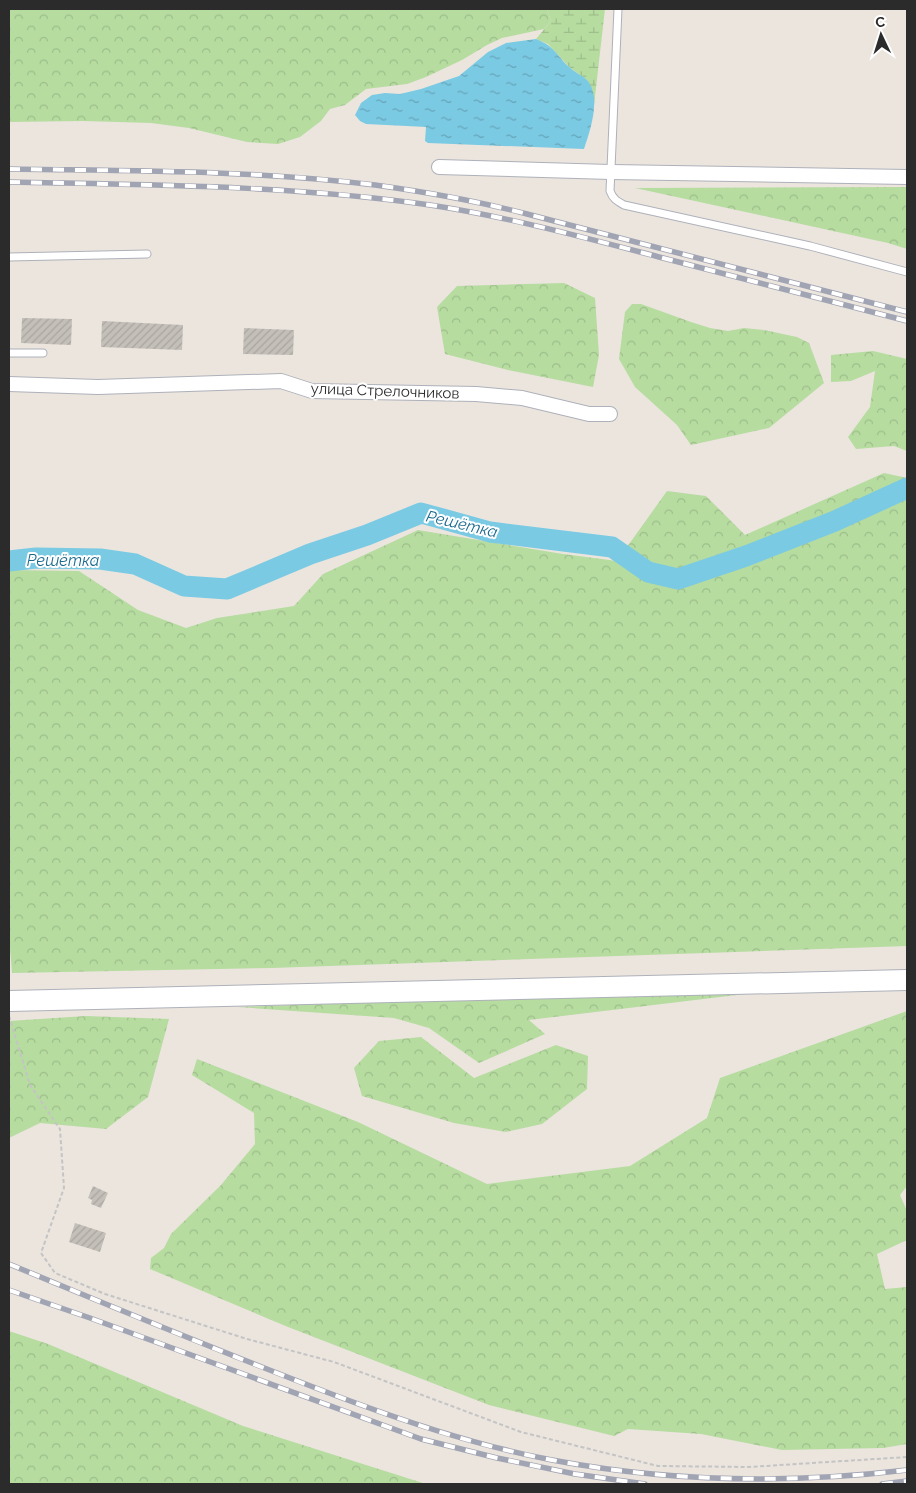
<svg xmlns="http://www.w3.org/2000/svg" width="916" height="1493" viewBox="0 0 916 1493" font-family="Raleway,sans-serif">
	<defs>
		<pattern id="forest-crowns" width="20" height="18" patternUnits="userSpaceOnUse" patternTransform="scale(1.25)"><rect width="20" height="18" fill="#b6dca0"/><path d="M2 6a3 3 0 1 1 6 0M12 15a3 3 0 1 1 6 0" fill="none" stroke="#9dbd8a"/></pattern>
		<pattern id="wetland-marsh" width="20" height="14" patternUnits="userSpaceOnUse" patternTransform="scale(1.25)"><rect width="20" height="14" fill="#b6dca0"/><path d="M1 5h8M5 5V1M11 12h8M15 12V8" fill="none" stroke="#9dbd8a"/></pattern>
		<pattern id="water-ripples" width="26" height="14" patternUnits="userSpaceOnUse" patternTransform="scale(1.25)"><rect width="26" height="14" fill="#7bcae3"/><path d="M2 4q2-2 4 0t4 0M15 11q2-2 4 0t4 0" fill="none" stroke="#65a4b8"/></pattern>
		<pattern id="building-hatch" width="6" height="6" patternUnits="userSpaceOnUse" patternTransform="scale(1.25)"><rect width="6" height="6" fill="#c4c0b9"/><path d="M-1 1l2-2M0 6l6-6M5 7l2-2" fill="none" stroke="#a9a59f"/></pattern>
	</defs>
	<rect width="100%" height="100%" fill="#ebe5de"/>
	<!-- forest -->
	<path fill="url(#forest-crowns)" d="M9 9H547L551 21 544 29 502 38 487 45 462 60 426 77 407 84 366 89 345 105 330 109 321 121 300 137 278 144 247 142 189 128 151 123 83 121 9 122Z
		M907 187V249L888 243 635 188Z
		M564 283 595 298 599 355 593 387 508 370 445 354 437 307 457 286Z
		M632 304H641L691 322 710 328 728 331 744 328 764 330 797 337 809 343 824 383 769 428 691 445 677 425 635 387 619 359 625 312Z
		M873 351 907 359V451L894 446 856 449 848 437 870 407 875 371 851 381 831 382V355Z
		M884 473 907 478V946L272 968 12 973 9 935V570L79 571 138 610 186 628 217 618 294 606 323 574 418 530 563 554 617 561 667 491 706 496 745 535Z
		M745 994 529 1020 545 1034 479 1063 429 1028 394 1018 238 1007 476 998Z
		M907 1011V1186L900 1195 907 1211V1240L877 1254 885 1289 907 1287V1444L883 1448 782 1450 701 1434 628 1429 614 1436 489 1405 288 1327 150 1269 151 1258 164 1248 171 1234 221 1185 255 1144 254 1113 192 1075 197 1059 358 1122 487 1184 630 1166 707 1118 720 1078Z
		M86 1016 169 1019 148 1097 106 1129 40 1123 9 1138V1021Z
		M421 1037 474 1078 556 1045 588 1056 587 1089 542 1124 506 1132 454 1123 362 1096 354 1068 379 1041Z
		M9 1331 48 1344 243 1426 426 1484H9Z"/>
	<!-- wetland -->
	<path fill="url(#wetland-marsh)" d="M547 9H605L594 105 592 90 587 80 569 67 548 44 536 39 551 21Z"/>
	<!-- water -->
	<path fill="url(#water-ripples)" d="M536 39C554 46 555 53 568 66 574 72 582 75 587 80 602 97 590 131 584 149L428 143 425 141 426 127 366 124 360 121 355 115 361 103 372 95 385 93 400 94 421 89 459 76 488 52 506 43Z"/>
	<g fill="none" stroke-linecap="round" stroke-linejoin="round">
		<!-- river -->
		<path stroke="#7bcae3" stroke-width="21" d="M9 561 36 558 100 559 135 564 184 586 227 589 310 554 367 535 421 513 490 532 612 547 648 572 678 579 746 556 835 521 907 488"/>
	</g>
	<!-- building -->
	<path fill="url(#building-hatch)" d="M22 318 72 319 71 345 21 343Z
		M102 321 183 325 182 350 101 347Z
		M244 328 294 330 293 355 243 354Z
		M93 1186 108 1193 101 1208 91 1204 92 1200 88 1198Z
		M75 1223 106 1233 100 1252 69 1242Z"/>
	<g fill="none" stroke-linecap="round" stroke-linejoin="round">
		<!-- lane casing -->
		<g stroke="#aeb1ba" stroke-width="9">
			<path id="lane" d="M618 9 610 191C613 199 617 201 624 205L810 246 907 272
				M9 257 147 254
				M9 353H43"/>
		</g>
		<!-- street casing -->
		<g stroke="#aeb1ba" stroke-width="16">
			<path id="street" d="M439 167 611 172 907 177
				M9 384 98 387 281 381 312 391 476 394 522 398 589 414H610"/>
		</g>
		<!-- secondary casing -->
		<g stroke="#aeb1ba" stroke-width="22">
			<path id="secondary" d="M9 1001 907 980"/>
		</g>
		<!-- path -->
		<path stroke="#c4c4c4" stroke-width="2" stroke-dasharray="4 2.5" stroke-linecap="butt" d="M9 1016 30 1085 60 1129 64 1188 41 1253 55 1273 105 1294 247 1339 334 1362 521 1432 658 1466 749 1467 907 1457"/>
		<!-- lane -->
		<use href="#lane" stroke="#fff" stroke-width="7"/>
		<!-- street -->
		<use href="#street" stroke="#fff" stroke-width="14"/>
		<!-- secondary -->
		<use href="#secondary" stroke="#fff" stroke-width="20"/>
		<!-- rail casing -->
		<g stroke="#a1a4b3" stroke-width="5.5">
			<path id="rail" d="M9 169C131 171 254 170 375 185 426 192 477 201 527 214L907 312
				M9 182C149 185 291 185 430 205 509 217 586 238 663 258 744 279 826 300 907 321
				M9 1264C123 1311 237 1359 353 1402 418 1426 483 1447 552 1460 669 1482 789 1484 907 1470
				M9 1290 90 1318 421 1439 497 1458 575 1474 645 1484
				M882 1484 907 1481"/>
		</g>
		<!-- rail -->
		<use href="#rail" stroke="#fff" stroke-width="4" stroke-dasharray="11" stroke-linecap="butt"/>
	</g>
	<g text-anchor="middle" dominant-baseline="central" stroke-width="4" stroke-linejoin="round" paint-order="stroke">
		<!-- street labels -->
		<g font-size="15" fill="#2b2b2b" stroke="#fff">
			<text transform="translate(385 391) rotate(2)">улица Стрелочников</text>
		</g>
		<!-- water labels -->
		<g font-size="16" font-style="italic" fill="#1b6a8e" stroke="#fff">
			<text transform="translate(462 524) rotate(13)">Решётка</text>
			<text x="63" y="560">Решётка</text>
		</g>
	</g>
	<!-- border -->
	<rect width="916" height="1493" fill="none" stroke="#2b2b2b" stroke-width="20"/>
	<!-- north arrow -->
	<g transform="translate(881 35) rotate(356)" stroke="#ffffff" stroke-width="4" paint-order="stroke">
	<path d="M0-4L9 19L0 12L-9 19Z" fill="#2b2b2b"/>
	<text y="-8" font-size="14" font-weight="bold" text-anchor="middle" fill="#2b2b2b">С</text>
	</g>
</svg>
